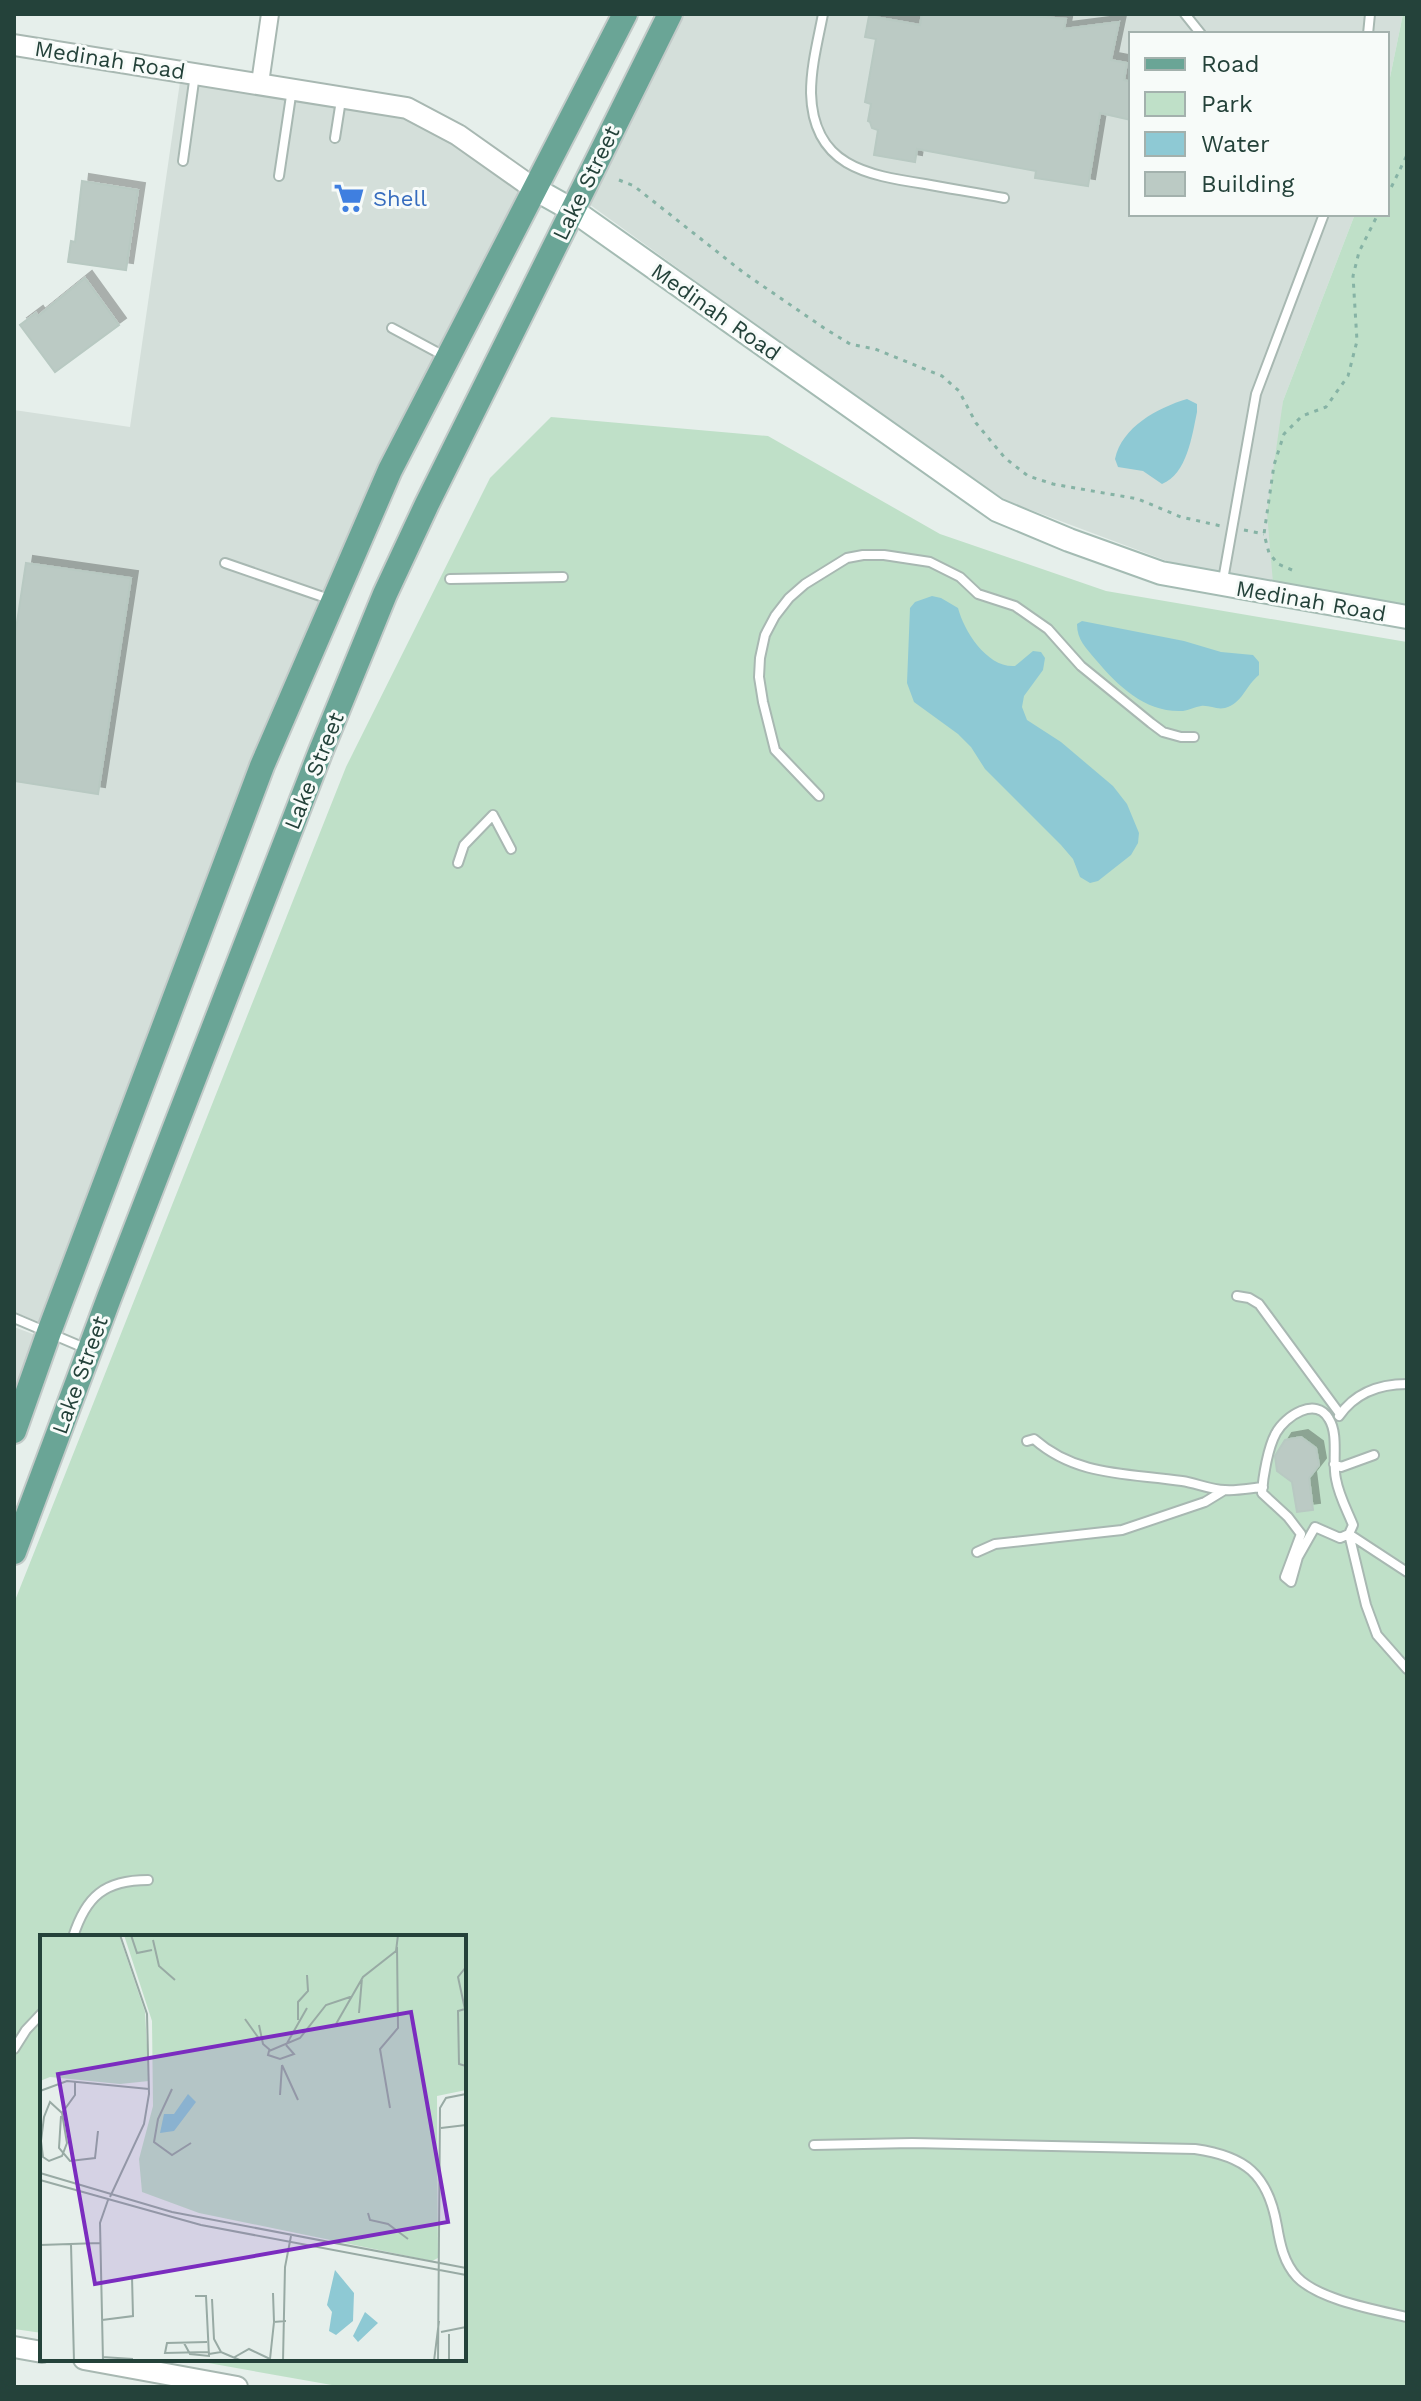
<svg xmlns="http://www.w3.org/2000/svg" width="1421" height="2401" viewBox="0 0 1421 2401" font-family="'Work Sans',sans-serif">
	<defs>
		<filter id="shadow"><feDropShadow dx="7" dy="-7" stdDeviation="0" flood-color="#0004"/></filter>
	</defs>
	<rect width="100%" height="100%" fill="#e6efeb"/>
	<!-- built -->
	<path fill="#d4dfda" d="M682 14H1403L1387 92V34H1131V214H1355L1283 401 1273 583 1191 570 1007 501 931 451 589 204Z
		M181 75 402 112 447 136 524 190 374 492 44 1324 14 1312V410L130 427Z
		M14 1327 38 1336 14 1403Z"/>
	<!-- green -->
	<path fill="#bfe0c8" d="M1403 14H1407V609L1274 594 1267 513 1283 401 1355 214H1387V92Z
		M551 417 768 436 940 534 1106 591 1407 642V2387H343L186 2359H464V1937H42V2333L14 2329V1603L346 767 490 478Z"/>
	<!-- water -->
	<path fill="#8ec9d4" d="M1187 399 1197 404V412C1192 436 1187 474 1162 484L1143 471 1118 467 1115 459C1122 427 1157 408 1187 399Z
		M932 596 941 598 958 608C964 631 987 668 1015 666L1033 651 1041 652 1045 658 1043 670 1024 696 1022 707 1027 720 1061 742 1113 786 1127 804 1139 833 1138 843 1131 855 1098 881 1090 883 1080 877 1073 859 1061 845 985 769 971 747 958 734 914 702 907 683 910 608 915 602Z
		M1082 621 1184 641 1221 652 1253 655 1259 662V675C1246 685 1242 704 1225 708 1216 710 1210 705 1201 706 1195 707 1189 710 1183 711 1146 713 1119 687 1096 660 1086 648 1077 640 1077 624Z"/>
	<!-- building -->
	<path fill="#bbcac4" stroke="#b8c9c2" stroke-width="2" filter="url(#shadow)" d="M922 14H1008L1066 19 1064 29 1119 22 1111 60 1127 63 1124 80 1131 82V120L1100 113 1088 186 1035 178 1036 171 917 149 915 162 874 155 878 130 872 128 870 122 868 121 871 104 865 102 876 39 865 37 869 16 920 25Z
		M82 181 138 190 126 270 68 262 71 241 75 242Z
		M85 278 119 325 55 372 20 325 36 313 38 316Z
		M26 563 131 578 98 794 14 781V642Z
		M1301 1437 1316 1448 1319 1465 1309 1478 1313 1510 1297 1512 1292 1482 1277 1471 1275 1456 1285 1440Z"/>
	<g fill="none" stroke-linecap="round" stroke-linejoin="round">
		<!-- service casing -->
		<g stroke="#a8b8b2" stroke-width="12">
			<path id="service" d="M823 14C818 40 811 66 811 93 813 166 866 175 925 184 952 189 978 193 1004 198
				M1185 14 1201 34
				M1368 34 1370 14
				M335 138 341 100
				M183 161 195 74
				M279 176 292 89
				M392 328 446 357
				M225 563 332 600
				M450 579 563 577
				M1223 580 1256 394 1324 214
				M819 796 775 750 763 702 759 677 760 658 765 635 775 616 789 598 805 584 847 558 863 555H884L930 562 960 577 978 594 1015 606 1048 629 1081 666 1151 723 1163 732 1181 737H1194
				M458 863 464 845 493 815 511 849
				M1237 1296 1249 1298 1259 1304 1340 1414
				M14 1318 87 1349
				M1339 1416C1355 1393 1380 1384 1407 1384
				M1027 1441 1034 1439C1077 1477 1129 1473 1182 1481 1196 1483 1211 1490 1225 1490 1237 1491 1251 1488 1263 1487
				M1334 1464 1341 1467 1374 1455
				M977 1552 995 1544 1122 1530 1205 1502 1223 1491
				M1407 1572 1349 1534 1340 1538 1315 1527 1298 1557 1291 1582 1285 1577 1301 1534 1288 1517 1262 1493C1263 1477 1268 1447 1276 1433 1285 1416 1316 1396 1329 1419 1339 1435 1332 1461 1336 1479 1339 1496 1347 1510 1353 1525L1349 1534 1366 1605 1377 1635 1407 1669
				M73 1937C86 1896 105 1880 148 1880
				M14 2049 26 2030 42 2013
				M814 2145 912 2143 1195 2149C1245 2156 1268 2174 1277 2226 1280 2244 1284 2263 1297 2277 1319 2300 1377 2310 1407 2317"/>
		</g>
		<!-- minor casing -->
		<g stroke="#a8b8b2" stroke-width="20">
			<path id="minor" d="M260 83 270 14"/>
		</g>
		<!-- tertiary casing -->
		<g stroke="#a8b8b2" stroke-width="24">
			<path id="tertiary" d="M14 45 407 108 458 135 533 188
				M14 2347 42 2352
				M84 2359 237 2387"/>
		</g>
		<!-- secondary casing -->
		<g stroke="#a4bbb3" stroke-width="26">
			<path id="secondary" d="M533 188 574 211 997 510 1069 540 1161 573 1407 617"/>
		</g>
		<!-- primary casing -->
		<g stroke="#c2cac8" stroke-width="28">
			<path id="primary" d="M14 1431 49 1332 262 766 390 470 625 14
				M14 1552 109 1298 320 753 385 594 427 504 670 14"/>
		</g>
		<!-- path -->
		<path stroke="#86b3a5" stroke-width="3" stroke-dasharray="4 6" stroke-linecap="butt" d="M619 180 634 186 744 273 824 328 850 344 875 349 942 376 959 391 976 423 1005 458 1028 476 1053 484 1138 499 1181 517 1221 526
			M1387 196 1407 155
			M1244 530 1264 534
			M1292 570 1278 564 1269 553 1264 534 1274 465 1284 434 1302 416 1326 407 1348 376 1357 341 1353 276 1359 252 1378 214"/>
		<!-- service -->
		<use href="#service" stroke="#fff" stroke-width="8"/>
		<!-- minor -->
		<use href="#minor" stroke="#fff" stroke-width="16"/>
		<!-- tertiary -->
		<use href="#tertiary" stroke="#fff" stroke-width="20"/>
		<!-- secondary -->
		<use href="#secondary" stroke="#fff" stroke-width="22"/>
		<!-- primary -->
		<use href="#primary" stroke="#6aa596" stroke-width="24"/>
	</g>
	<!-- icons -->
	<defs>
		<g id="supermarket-bare" transform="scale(2.4)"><path d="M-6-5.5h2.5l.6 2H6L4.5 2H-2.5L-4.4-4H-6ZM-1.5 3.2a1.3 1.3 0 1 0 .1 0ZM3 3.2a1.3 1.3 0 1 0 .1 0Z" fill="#3f7fe0" stroke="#f7fbf9" stroke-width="2.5" paint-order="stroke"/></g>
	</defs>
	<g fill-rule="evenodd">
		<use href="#supermarket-bare" x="349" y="198"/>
	</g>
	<g text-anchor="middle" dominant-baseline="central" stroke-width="6" stroke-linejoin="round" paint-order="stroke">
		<!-- street labels -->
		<g font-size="22" fill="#24423a" stroke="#f7fbf9">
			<text transform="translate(110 60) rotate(9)">Medinah Road</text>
			<text transform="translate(586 183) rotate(-64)">Lake Street</text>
			<text transform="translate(716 312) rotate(35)">Medinah Road</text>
			<text transform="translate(1311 601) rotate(10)">Medinah Road</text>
			<text transform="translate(314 771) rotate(-68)">Lake Street</text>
			<text transform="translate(80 1375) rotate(-70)">Lake Street</text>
		</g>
		<!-- shop labels -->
		<g font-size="22" fill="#366cbe" stroke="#f7fbf9" text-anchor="start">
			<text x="373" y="198">Shell</text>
		</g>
	</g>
	<!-- overview -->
	<g transform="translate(40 1935)">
		<rect width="426" height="426" fill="#e6efeb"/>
		<path d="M0 0H79L105 77 109 146 80 149 10 142 0 146ZM84 0H426V155L397 161 398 323 392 326 159 278 102 257 99 224 113 171 112 86Z" fill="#bfe0c8"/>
		<path d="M148 159 156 167 134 196 120 198 124 179H134ZM295 335 314 358 313 386 296 400 289 396 292 377 287 370ZM325 377 338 388 318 407 313 401Z" fill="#8ec9d4"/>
		<path fill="none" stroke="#98aaa4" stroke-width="2" d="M91 0 97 18 112 15M113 5 119 31 135 45M426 32 418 42 426 79M425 74 418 76 419 129 426 131M319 78 322 43M205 84 220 105M258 85V67L268 56 267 40M296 89 323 42 356 16 358 0M219 90 223 109 230 115M246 110 254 119 240 124 228 120 229 116 260 103 286 70 313 61M246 110 267 73M242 130 258 165M132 154 118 184 114 207 132 220 151 208M0 156 27 146 109 154M240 160 242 130M350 173 340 114 358 93 357 12M22 178 27 208 22 221 9 226 3 222 1 206 4 182 10 167 22 178 35 160V146M21 181 19 213 30 226 55 223 58 196M401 193 426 190M0 238 132 277 426 333M0 245 161 290 426 340M70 262 104 189 109 159 107 79 80 0M328 278 330 285 348 289 368 304M31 309 34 426M0 310 60 308M233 358 234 387 246 386M172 364 174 404 181 417M62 385 93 381 92 342M401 397 426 392M167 407 127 408 125 418 168 417M144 408 150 419 169 421 166 361H155M169 419 181 417 202 426M62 422 93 424M193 423 209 414 230 424 234 387M63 426 60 288 68 265M243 426 245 332 251 301M394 426 399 386M398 426 400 173 406 163 426 159M409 426V399"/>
		<path fill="#7b2cbf" fill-opacity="0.15" stroke="#7b2cbf" stroke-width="4" d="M371 77 408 287 55 349 18 139Z"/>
		<rect width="426" height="426" fill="none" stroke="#24423a" stroke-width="4"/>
	</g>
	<!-- border -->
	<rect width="1421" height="2401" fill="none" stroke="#24423a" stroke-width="32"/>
	<!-- legend -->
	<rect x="1129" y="32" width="260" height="184" fill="#f7fbf9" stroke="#a3b1ad" stroke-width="2"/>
	<rect x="1145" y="58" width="40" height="12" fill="#6aa596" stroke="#a3b1ad" stroke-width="2"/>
	<text x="1201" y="72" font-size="24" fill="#24423a">Road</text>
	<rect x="1145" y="92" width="40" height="24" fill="#bfe0c8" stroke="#a3b1ad" stroke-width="2"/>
	<text x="1201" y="112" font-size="24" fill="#24423a">Park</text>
	<rect x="1145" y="132" width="40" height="24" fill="#8ec9d4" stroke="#a3b1ad" stroke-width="2"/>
	<text x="1201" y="152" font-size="24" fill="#24423a">Water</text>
	<rect x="1145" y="172" width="40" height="24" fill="#bbcac4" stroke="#a3b1ad" stroke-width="2"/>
	<text x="1201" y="192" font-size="24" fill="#24423a">Building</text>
</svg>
